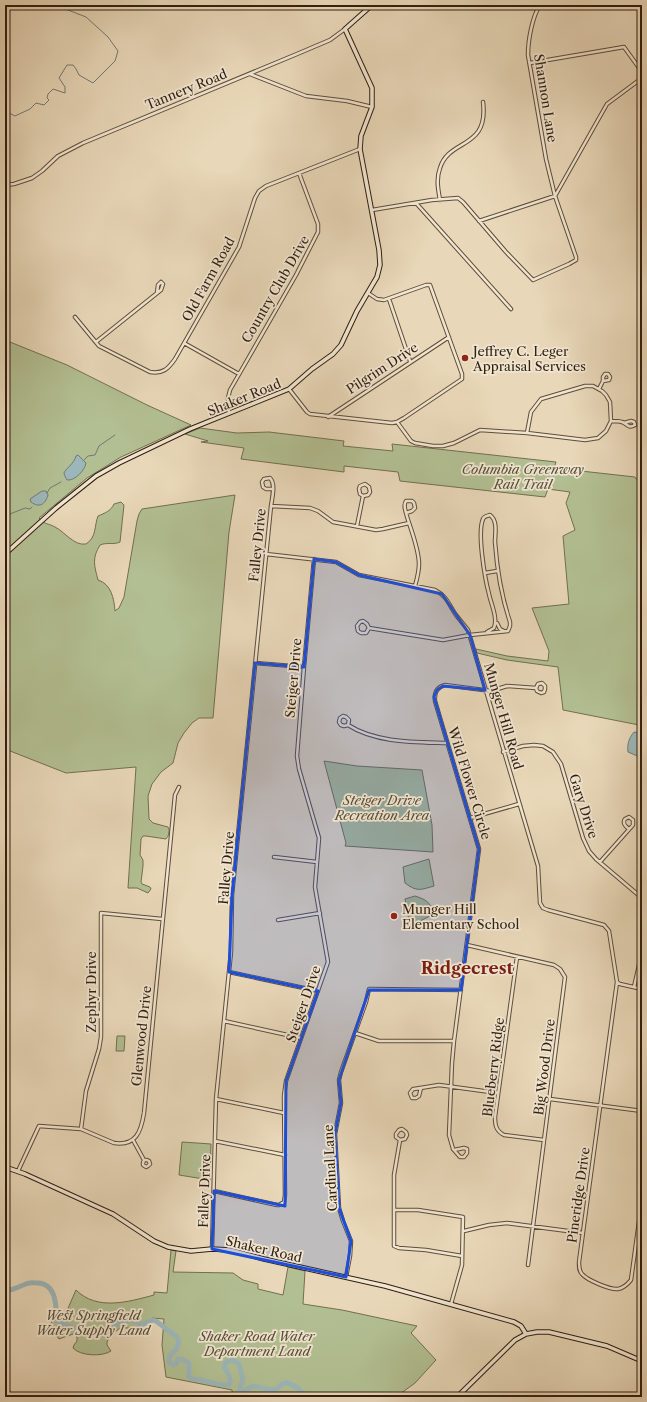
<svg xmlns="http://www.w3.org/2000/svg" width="647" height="1402" viewBox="0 0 647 1402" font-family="'Libre Caslon Text',serif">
	<rect width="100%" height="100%" fill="#e8d7b8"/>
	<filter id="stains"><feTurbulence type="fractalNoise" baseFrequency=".005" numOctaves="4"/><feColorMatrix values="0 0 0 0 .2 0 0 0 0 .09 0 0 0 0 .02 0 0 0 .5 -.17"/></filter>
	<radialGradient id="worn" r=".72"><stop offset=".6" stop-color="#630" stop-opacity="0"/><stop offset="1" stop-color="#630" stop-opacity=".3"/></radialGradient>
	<!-- green -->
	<path fill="#b2bf92" stroke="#726f50" d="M5 340 67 365 147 405 191 425 121 457 87 478 39 518C45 525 48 523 55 527 65 532 74 546 86 544 97 537 94 526 98 516 105 513 111 511 114 504L121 502 124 505 120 542C114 545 107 542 100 545 92 558 94 565 98 580 111 584 114 598 115 611L119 608 124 597 137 521 139 514 142 509 235 495 229 532 213 718H199L192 723 184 733 178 743 173 763 161 772 152 784 148 796 149 819 153 823 168 827C170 830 169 836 166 839L146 836H143L141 839 140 855 143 860V866L141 882 142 884 150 887 151 889 148 893 137 888H128L136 767 66 773 5 749Z
		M200 428 237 433 269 432 344 441 343 446 393 451 392 444 556 462 554 468 635 477 636 479 642 480V710L639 725 563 710 558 667 507 660 477 653 476 649 507 656 548 661 549 651 532 608 569 604 563 536 575 530 566 503 570 492 548 489 545 497 400 481 398 472 344 466V472L241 459 244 448 201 442 208 441 185 434Z
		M324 761 357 766 422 770 432 825 433 852 345 846 346 843Z
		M429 859 434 886C420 890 417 892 405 883L403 867Z
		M415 896C427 900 430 902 434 914L410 926 405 899Z
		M117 1036H125L124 1051H116Z
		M182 1142 211 1144 210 1180 179 1175Z
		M171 1250 176 1251 173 1272 233 1273 243 1280 258 1284V1289L283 1295 288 1267 305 1271 303 1304 342 1310 417 1326 411 1333 436 1360 415 1383 396 1397H233L232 1390 166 1377 162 1345 164 1319 152 1318 151 1321 136 1328H120L110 1336 107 1342V1345L111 1351C102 1357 80 1356 73 1348L74 1345 77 1341V1337L73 1334 59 1339 53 1331 50 1330 51 1323 56 1317 62 1322 76 1290C97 1311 128 1302 154 1295V1292L167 1293Z"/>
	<!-- water -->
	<path fill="#9cb7ba" stroke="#717a76" d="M78 455 86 463C85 470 75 481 67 480 66 478 64 475 64 473 65 469 74 464 76 456Z
		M42 491H46L48 495C45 505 39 508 31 502L30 499Z
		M634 732 642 733V758L628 752C627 744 629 738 634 732Z"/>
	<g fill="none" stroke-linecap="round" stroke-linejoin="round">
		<!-- stream -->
		<path stroke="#717a76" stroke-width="1" d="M5 114 7 112 15 116 30 109 36 103 44 105 49 100 47 98 48 94 53 89 65 93V87L59 78 67 65H73L76 69 79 75 93 83 115 61 118 51 108 37 86 17 55 5
			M83 461 88 456 95 455 99 446 115 435
			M47 493 50 488 61 482
			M10 514 25 508 30 509 32 507"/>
		<!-- river -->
		<path stroke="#9cb7ba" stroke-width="5" d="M5 1291C14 1290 17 1287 26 1284 29 1282 34 1283 38 1283 57 1284 56 1307 57 1321 68 1325 80 1334 92 1334 109 1334 125 1310 141 1325L153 1320 156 1321 177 1337 179 1342 176 1350 170 1355 169 1362 173 1365 176 1364 178 1359H181L189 1363V1377L192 1379C205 1379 216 1386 229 1385 232 1378 228 1373 224 1367L226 1362 232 1360 239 1364 243 1380 240 1387V1391L243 1393C254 1381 259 1389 272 1390 278 1391 278 1386 282 1384 289 1380 302 1390 305 1397"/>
		<!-- street casing -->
		<g stroke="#5f4d39" stroke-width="4.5">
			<path id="street" d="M530 63 624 47 642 72
				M250 74 306 96 347 101 372 107
				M5 185 14 184 32 178 42 171 58 156 83 143 297 54 330 40 345 29
				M440 200C438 189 436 179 440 168 449 138 489 150 483 102
				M416 203 511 309
				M372 210 432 200 458 198 463 202 506 252 533 280 569 264 576 260V257L555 196 607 104 642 78
				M479 221 555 196 546 159 528 55C528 41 532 17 540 5
				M389 299 410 361
				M75 317 99 346 150 372C163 374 168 369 175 359L239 247 255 198 259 191 266 186 360 149
				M96 342 161 290 163 284 161 282 158 285 157 293
				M184 343 239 374
				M289 389 307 412 310 414 392 423 397 422 404 418 462 379V374L430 285H426L384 300 377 299 368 293
				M599 389 603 381 609 380 610 377 608 374H605L603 377V381
				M229 413 228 398 230 390 296 275 318 232V224L299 173
				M328 417 449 337
				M611 421C615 421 619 421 622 422 628 424 628 429 635 425L634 422 631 421 624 423
				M397 422 411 441 415 443 433 446H443L454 443 480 430 527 433 531 412 541 399 585 386H593L602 391 606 395 610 402 611 421 606 431 598 438 585 440 527 433
				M271 506 310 508 318 511 333 522 376 530 383 529 409 523
				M406 513 412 511 415 508 414 503 412 501H406C403 505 405 508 406 513 410 528 419 548 419 564 419 572 417 579 415 586
				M357 526 363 496 368 495 370 492 369 487 365 484 360 486 359 489 360 494 363 496
				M266 554 336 562 359 575 435 590C447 596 449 605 456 615 460 620 464 625 468 630L538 866 540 903 543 908 548 910 604 925 609 931 617 982 579 1262C579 1267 579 1271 582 1274 587 1280 610 1290 618 1289 624 1288 627 1285 631 1280L642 1200
				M485 573 497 571
				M497 623 500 629 504 631
				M369 628 366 633H361L358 631 357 626 360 622 363 621 367 624 369 628 443 640 470 635 508 631 510 626V622C501 595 497 570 495 542 495 533 498 521 490 515 487 516 484 516 483 519 477 533 485 579 489 594 491 604 498 618 494 628L487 632
				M255 663 304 667
				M348 725 344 726 341 725 339 722 340 718 343 716 346 717 349 720 348 725C376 743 415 742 447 743
				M503 752 523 746 534 745 543 746 553 752 561 764 583 838 589 851 596 859 642 898
				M470 818 519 804
				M274 857 317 862
				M600 862 633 825V820L629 817 625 819C622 823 625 826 629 829
				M278 920 320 913
				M467 945 554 965 560 969 565 977 528 1265
				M517 957 495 1117C495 1125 496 1131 504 1135L544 1140
				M229 972 318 991
				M617 982 620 984 642 989
				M634 987 642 952
				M224 1021 301 1038
				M355 1033 379 1041H454
				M421 1088 419 1096 416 1098H412L410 1093 413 1089H414L439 1085 498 1093
				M216 1099 284 1113
				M550 1099 642 1111
				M81 1129 86 1091 99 1049 101 1037V913L162 919
				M133 1140 144 1160H147L149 1161 150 1164 148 1166 146 1167 143 1165V1163L144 1160
				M400 1140 396 1137V1134L399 1130 402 1129 406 1132 407 1135 405 1139 400 1140 394 1175V1246L399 1248 426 1250 462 1256
				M215 1141 285 1155
				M454 1150 464 1148 467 1149V1153L464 1157H460L453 1149 449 1135 452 1063 454 1041 479 849 435 701C434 693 437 687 445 685L491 691 507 686 536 688 537 691 541 693 544 692 545 689V686L542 683 538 684 536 688
				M18 1171 39 1126 81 1129 114 1143C136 1146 141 1132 144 1113L175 795 179 787
				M214 1191 277 1205H279L284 1202 285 1195 284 1096 286 1081 328 962 315 887 319 838 299 769 297 756 304 667 314 559
				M394 1210H418L463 1217 462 1265 451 1304
				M464 1231 489 1225 507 1223 583 1233
				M212 1249 216 1099 231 952 232 895 271 506C272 498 276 484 270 478L264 479 262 482 263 487 266 489H273
				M346 1277 350 1256 351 1241 343 1221 339 1208 335 1134 341 1103 339 1080 341 1072 366 1002 369 989 461 990
				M5 1388 12 1397"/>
		</g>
		<!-- secondary casing -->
		<g stroke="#311f0f" stroke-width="5.5">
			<path id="secondary" d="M5 554 56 508 96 476 119 463 190 429 289 389 312 369 333 354 341 345 357 311 377 277 380 265 379 250 360 149 361 136 372 107V88L345 29 372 5
				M5 1167 25 1174 113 1214 154 1241 168 1247 191 1251 212 1249 230 1250 264 1259 385 1286 514 1322 521 1326 526 1334
				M457 1397 515 1340 526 1334 537 1332H549L607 1346 642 1361"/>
		</g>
		<!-- street -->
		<use href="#street" stroke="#f0e5d1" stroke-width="2.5"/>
		<!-- secondary -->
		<use href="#secondary" stroke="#f0e5d1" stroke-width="3.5"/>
	</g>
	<!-- marked area -->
	<path fill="#1d4ed8" fill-opacity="0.2" stroke="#1d4ed8" stroke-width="3" stroke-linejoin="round" d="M314 559 336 562 359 575 442 594 470 635 485 690 443 686 437 690 434 697 479 849 461 990H369L339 1080 341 1103 335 1134 339 1208 351 1241 346 1277 212 1249 214 1191 285 1206 286 1081 318 991 229 972 232 895 255 663 304 667Z"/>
	<!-- markers -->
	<g fill="#8f2418" stroke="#f0e5d1" stroke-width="1.5">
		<circle cx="465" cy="358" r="4"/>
		<circle cx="394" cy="916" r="4"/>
	</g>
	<g text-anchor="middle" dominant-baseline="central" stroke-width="3.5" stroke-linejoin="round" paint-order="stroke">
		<!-- street labels -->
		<g font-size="13" fill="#311f0f" stroke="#f0e5d1">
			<text transform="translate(186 89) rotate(-22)">Tannery Road</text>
			<text transform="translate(546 98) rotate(81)">Shannon Lane</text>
			<text transform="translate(208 279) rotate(-61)">Old Farm Road</text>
			<text transform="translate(275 289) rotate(-60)">Country Club Drive</text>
			<text transform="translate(382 368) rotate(-33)">Pilgrim Drive</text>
			<text transform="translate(244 397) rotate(-22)">Shaker Road</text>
			<text transform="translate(257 545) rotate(-84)">Falley Drive</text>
			<text transform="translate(293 678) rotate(-85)">Steiger Drive</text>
			<text transform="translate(504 716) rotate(74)">Munger Hill Road</text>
			<text transform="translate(470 783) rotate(73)">Wild Flower Circle</text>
			<text transform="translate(584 806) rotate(72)">Gary Drive</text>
			<text transform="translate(226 868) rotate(-85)">Falley Drive</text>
			<text transform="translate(91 992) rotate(-90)">Zephyr Drive</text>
			<text transform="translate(303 1004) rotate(-71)">Steiger Drive</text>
			<text transform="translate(141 1036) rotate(-84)">Glenwood Drive</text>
			<text transform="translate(493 1067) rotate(-83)">Blueberry Ridge</text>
			<text transform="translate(544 1067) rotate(-83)">Big Wood Drive</text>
			<text transform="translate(330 1168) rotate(-93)">Cardinal Lane</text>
			<text transform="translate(204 1191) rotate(-88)">Falley Drive</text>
			<text transform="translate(578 1195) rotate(-82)">Pineridge Drive</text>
			<text transform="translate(264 1249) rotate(13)">Shaker Road</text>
		</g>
		<!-- poi labels -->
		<g font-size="13" fill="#311f0f" stroke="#f0e5d1" text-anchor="start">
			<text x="473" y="351">Jeffrey C. Leger<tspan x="473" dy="15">Appraisal Services</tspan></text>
			<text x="402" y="909">Munger Hill<tspan x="402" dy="15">Elementary School</tspan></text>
		</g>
		<!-- park labels -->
		<g font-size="13" font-style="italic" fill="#584f36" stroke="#f0e5d1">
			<text x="523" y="469">Columbia Greenway<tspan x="523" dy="15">Rail Trail</tspan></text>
			<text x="382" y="800">Steiger Drive<tspan x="382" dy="15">Recreation Area</tspan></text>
			<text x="93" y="1315">West Springfield<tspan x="93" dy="15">Water Supply Land</tspan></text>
			<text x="257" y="1336">Shaker Road Water<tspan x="257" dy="15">Department Land</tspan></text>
		</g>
		<!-- district labels -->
		<g font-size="17" font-weight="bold" fill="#7a1f14" stroke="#f0e5d1">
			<text x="467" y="968">Ridgecrest</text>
		</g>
	</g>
	<!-- margin -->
	<rect width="647" height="1402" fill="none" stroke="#e8d7b8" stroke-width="20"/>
	<rect x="6" y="6" width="635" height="1390" fill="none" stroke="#311f0f" stroke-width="2"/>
	<rect x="10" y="10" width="627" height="1382" fill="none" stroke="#311f0f"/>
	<rect width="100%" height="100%" filter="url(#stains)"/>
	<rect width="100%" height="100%" fill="url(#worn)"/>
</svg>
